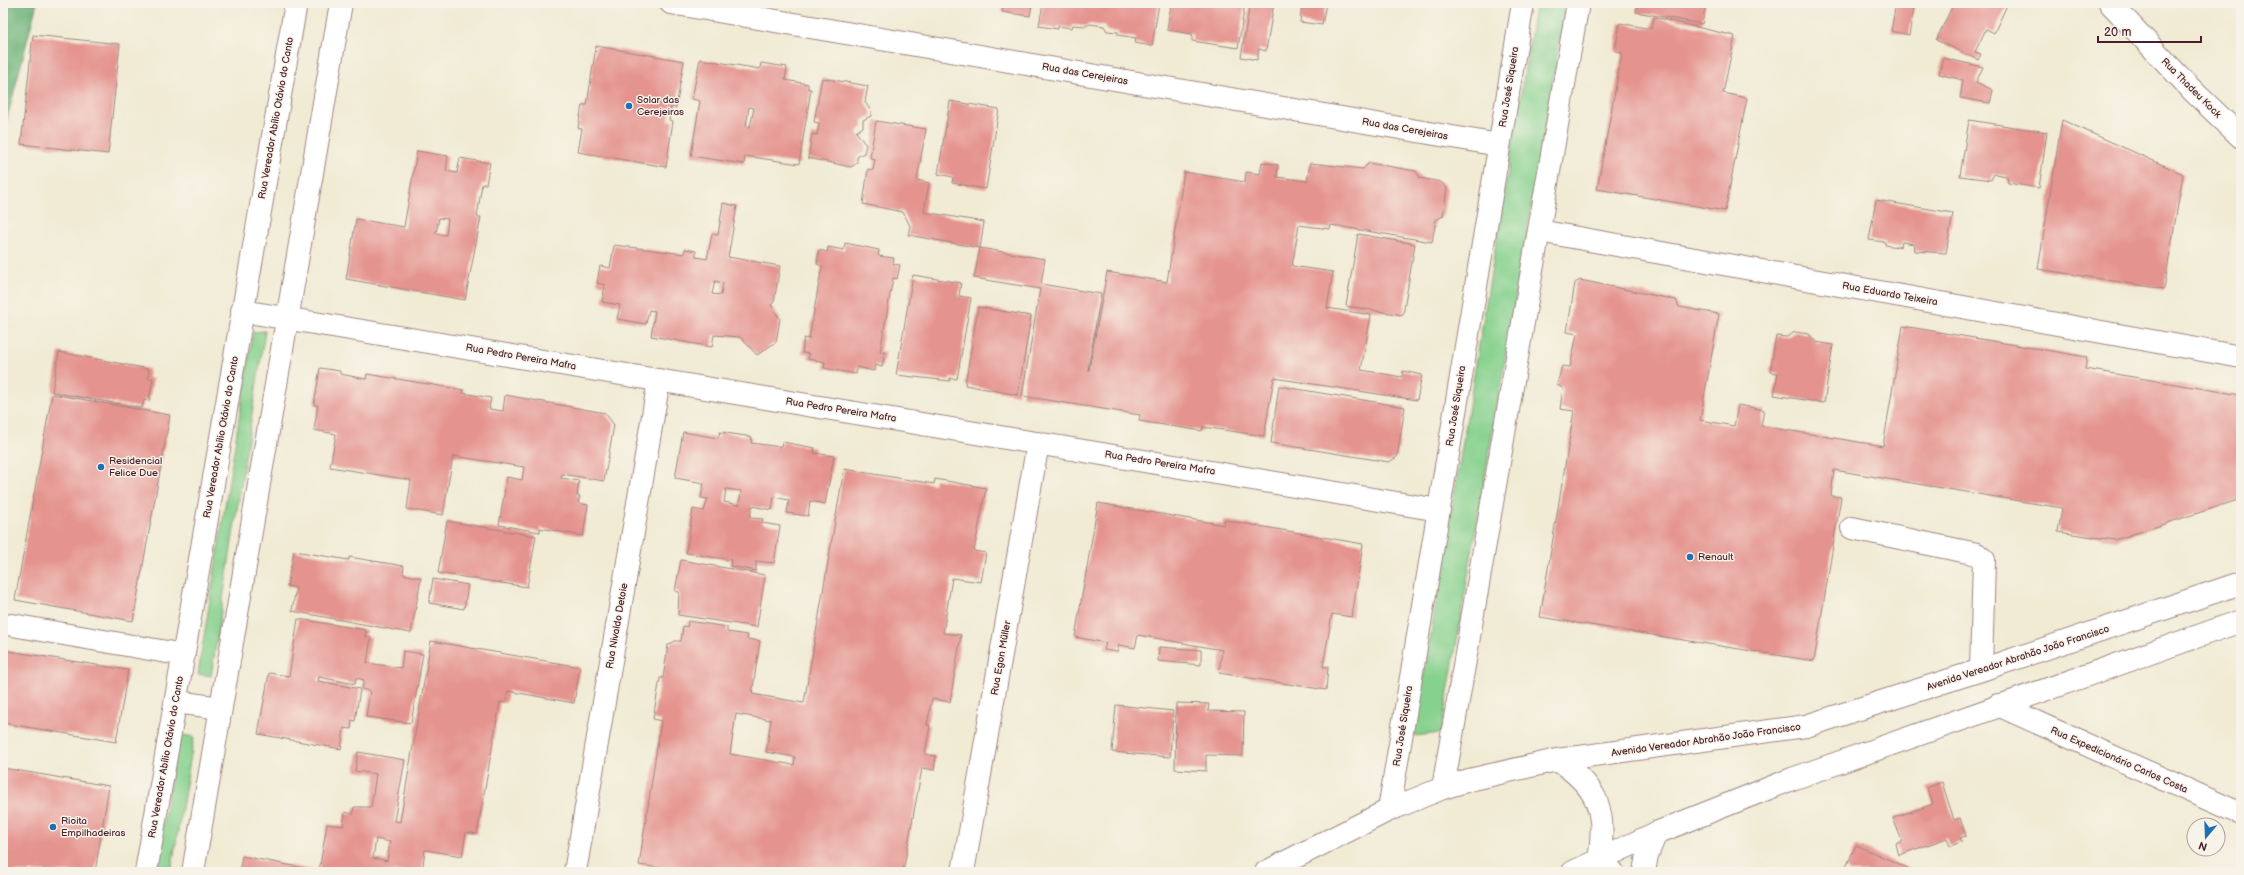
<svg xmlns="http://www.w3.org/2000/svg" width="2244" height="875" viewBox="0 0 2244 875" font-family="'Balsamiq Sans',sans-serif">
	<rect width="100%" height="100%" fill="#f7f3e8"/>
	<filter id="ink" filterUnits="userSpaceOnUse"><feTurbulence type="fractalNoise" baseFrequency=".025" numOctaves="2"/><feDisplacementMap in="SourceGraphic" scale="8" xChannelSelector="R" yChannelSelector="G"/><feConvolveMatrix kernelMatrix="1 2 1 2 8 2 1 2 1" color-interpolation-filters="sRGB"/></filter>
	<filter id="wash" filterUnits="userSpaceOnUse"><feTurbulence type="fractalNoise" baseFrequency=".012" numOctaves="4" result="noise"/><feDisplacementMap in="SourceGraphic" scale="16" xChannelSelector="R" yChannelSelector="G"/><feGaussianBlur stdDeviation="0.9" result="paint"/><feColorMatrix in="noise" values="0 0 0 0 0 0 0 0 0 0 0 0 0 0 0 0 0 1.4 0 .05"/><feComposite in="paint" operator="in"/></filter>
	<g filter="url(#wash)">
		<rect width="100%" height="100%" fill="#f1ebd4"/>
		<!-- green -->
		<path fill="#87d18e" stroke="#68785c" d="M1536 3H1566L1441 733 1414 736Z
			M265 331 211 676 198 674 253 332Z
			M178 734 194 737 171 872H155Z"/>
		<!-- forest -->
		<path fill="#6db379" stroke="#5c6952" d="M3 3H37L3 134Z"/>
		<g id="blocks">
			<!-- building -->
			<path fill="#e5938e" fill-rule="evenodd" d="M990 3H1032L1030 16 1002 12 1003 6Z
				M1043 3H1159L1152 46 1135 43 1136 38 1118 35V32L1107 31 1104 26 1090 24 1086 26 1073 25 1072 28 1058 26V29L1039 26Z
				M1181 3H1245L1238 48 1192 41V34L1167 30 1171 5 1181 6Z
				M1250 3H1274L1266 51 1259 49 1257 60 1241 57Z
				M1302 3H1326L1322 25 1300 22Z
				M1638 3H1706L1702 24 1636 12Z
				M1896 3H1915L1909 35 1891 31Z
				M1954 3H2008L1994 33 1986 29 1975 52 1981 54 1978 60 1936 40Z
				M1654 17 1735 36 1723 93 1747 98 1725 211 1597 189 1622 53 1615 51 1620 23 1651 29Z
				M33 35 120 44 108 154 21 144Z
				M596 46 684 61 676 108 671 107 669 120 673 121 666 167 578 152 582 129 578 128 582 105H587Z
				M1943 58 1983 67 1976 82 1993 90 1990 103 1960 98 1963 80 1939 74Z
				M700 59 760 69 761 63 787 67 785 80 808 84V89H811L799 164 745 156 744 164 691 156 700 101 692 99ZM749 107 754 108 750 127 746 126Z
				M822 78 868 86 865 102 871 111V116L863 120V127L856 132 866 145 864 153 857 157V163L851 167 808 158 812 134 817 135 819 123 814 122Z
				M950 101 999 109 986 189 952 183 953 177 938 174Z
				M1969 120 2047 132 2039 188 2008 183 2007 176 1994 174 1991 180 1960 176Z
				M2062 120 2183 174 2164 289 2038 269Z
				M876 121 926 129 917 180 929 183 924 212 984 222 980 248 908 235 910 226 903 212 863 204 868 169 873 170 875 159 870 158Z
				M417 151 448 156 446 171 457 173 460 158 490 163 486 184H482L477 217H481L465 300 346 279 356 219 404 227ZM439 218 448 219 446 235 436 233Z
				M1262 162 1278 165 1277 177 1307 181 1310 163 1363 169 1369 163 1416 171 1420 178 1441 182 1447 188 1443 216 1436 220 1432 242 1331 225 1330 229 1299 225 1292 266 1333 272 1327 308 1371 315 1361 370 1402 377 1403 371 1422 375 1417 400 1274 378 1264 436 1203 427 1202 431 1139 421 1140 415 1022 396 1040 289 974 278 980 248 1045 259 1041 284 1101 294 1088 370H1089L1107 272 1167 282 1184 172 1245 182 1246 172 1260 174Z
				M1876 200 1953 213 1946 253 1915 251 1914 244 1902 242 1901 246 1898 247 1885 245V242L1869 240Z
				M723 203 737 206 728 257 780 266 774 302 771 305 780 319 776 342 757 355 740 337 714 335 712 347 651 336 655 311 649 310 646 324 617 319 620 305 602 302 605 285 597 283 600 266 610 268 614 245 684 254 685 249 696 251V257L707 259 712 234 718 235ZM715 281 723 283 721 295 712 294Z
				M1358 234 1415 244 1403 315 1346 306Z
				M845 243 879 250 878 256 894 258 893 264 900 265 897 279 893 278 880 352H885L882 367 875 365 874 371 857 367 856 374 824 368 825 362 808 359 809 354 802 353 804 338 809 339 822 266 817 264 819 250 827 252 828 247 844 250Z
				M913 275 961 283 959 296 971 298 957 379 950 378V381L896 375Z
				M1580 280 1676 300 1679 307 1719 314 1700 420 1734 426 1738 405 1764 410 1761 426 1883 446 1903 326 2087 357 2085 369 2241 395V499L2115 540 2058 532 2062 508 1834 470 1831 496 1841 497 1814 661 1540 617 1574 411 1560 409 1563 388 1557 385 1562 366 1570 367 1577 334 1567 332 1575 283Z
				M978 307 1031 316 1018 395 965 385Z
				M1795 332 1809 334 1816 342 1833 345 1824 403 1774 395 1778 373 1770 372 1776 336 1787 337Z
				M59 352 149 369 148 378 153 379 149 401 144 400 142 408 52 392Z
				M320 368 340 371V374L366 379 367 374 464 390 463 393 491 398 489 409 503 411 505 395 605 413 614 425 604 481 562 474 561 478 579 481 577 496H580L578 503 588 505 583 536 540 528V532L499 525 507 477 522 480 524 467 453 456 443 515 407 509 411 480 330 467 336 434 314 430 318 405H314Z
				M1279 386 1405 407 1397 457 1389 462 1271 443Z
				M52 394 170 415 133 621 15 600Z
				M683 432 718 438 720 432 752 437 751 443 781 447 782 442 815 448 814 453 834 456 825 504 810 501 808 516 787 513 789 500 774 497 772 510 752 506 750 518 763 519 762 523 780 526 774 563 756 561V571L730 566 731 560 686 553 693 509 704 511 708 499 701 498 704 483 675 478ZM726 489 741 491 739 505 724 502Z
				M844 469 934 484 935 479 986 488 974 551 986 553 981 582 952 578 943 633 961 635 950 702 932 699 927 725H930L925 754 936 756 934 770 922 768 903 872H690L639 865 661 721 653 719 660 678H663L668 645 675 641H681L683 626 687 627 688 621 727 627V632L748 635 747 639 760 641 752 694 804 703ZM736 714 771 720 766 752 795 757 794 765 730 754Z
				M1098 503 1224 525V520L1363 544 1352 617 1332 614 1323 667H1328L1326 690 1219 673 1222 650 1138 635 1135 648 1119 645 1117 652 1104 650 1106 643 1075 637Z
				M447 521 536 536 527 587 438 573Z
				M294 551 349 560V557L404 566 403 574 421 578 411 633 292 611 296 588 287 586Z
				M681 560 765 575 757 627 678 615 679 592 675 591Z
				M433 579 468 585 464 609 429 603Z
				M298 619 366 630 365 636 371 637 367 663 401 668 403 651 423 654 411 723 366 717 370 691 362 689 364 680 356 678 355 684 319 677 318 681 360 689 355 721 352 720 351 729 344 728 341 749 258 734 269 673 289 676Z
				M431 641 580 667 574 703 508 691 506 703 500 702 477 834 466 832 462 856 425 850 422 872H239L242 856 319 871 327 824 343 826 345 812 353 814 354 807H371L376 774 355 771 358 752 405 760 394 821 400 822ZM376 839 390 842 387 861 373 858Z
				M1159 647 1201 650V665L1158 661Z
				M3 650 128 670 116 742 3 723Z
				M1176 703 1209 704 1208 711 1244 712 1243 756 1206 755V771L1175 769Z
				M1116 705 1173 711 1170 757 1112 752Z
				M3 768 109 786 95 872H3Z
				M1942 782 1954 820 1960 818 1966 836 1960 838 1962 842 1950 846 1947 838 1899 855 1896 844 1902 841 1893 818 1933 804 1927 788Z
				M1856 845 1912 870V872H1849L1846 867Z"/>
		</g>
	</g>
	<g filter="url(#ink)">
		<use href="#blocks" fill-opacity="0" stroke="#9e8580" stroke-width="1"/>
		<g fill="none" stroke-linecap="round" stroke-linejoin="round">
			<!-- minor casing -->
			<g stroke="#9e8580" stroke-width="24">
				<path id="minor" d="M671 3 1499 145
					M2110 3 2193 91 2241 137
					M1539 231 2241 357
					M242 311 1439 510
					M1852 528 1977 554 1984 560 1981 670
					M12 625 184 655
					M176 702 221 708
					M1998 705 2241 814
					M1443 788 1578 3
					M1389 810 1523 3
					M1599 859 1613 872
					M146 872 296 3
					M193 872 341 3
					M575 872 659 380
					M963 872 1038 443
					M1644 872 1647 855 1656 833"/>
			</g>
			<!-- major casing -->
			<g stroke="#9e8580" stroke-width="24">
				<path id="major" d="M1557 760C1598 786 1607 811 1599 859
					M1266 872 1389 810 1443 788 1469 780 1557 760 1806 726 1981 670 2241 583
					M1573 872 1656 833 1792 779 2241 621"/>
			</g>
			<!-- minor -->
			<use href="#minor" stroke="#fff" stroke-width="22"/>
			<!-- major -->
			<use href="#major" stroke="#fff" stroke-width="22"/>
		</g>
	</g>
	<!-- markers -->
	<g fill="#1f6fb2" stroke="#f7f3e8" stroke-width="1.5">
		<circle cx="629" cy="106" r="4"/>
		<circle cx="101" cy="467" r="4"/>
		<circle cx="1690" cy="557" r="4"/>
		<circle cx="53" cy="827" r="4"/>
	</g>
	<g text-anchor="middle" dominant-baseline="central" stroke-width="3" stroke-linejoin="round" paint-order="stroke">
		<!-- street labels -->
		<g font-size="10" fill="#4a1f2b" stroke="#f7f3e8">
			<text transform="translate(1085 74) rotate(10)">Rua das Cerejeiras</text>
			<text transform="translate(1509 87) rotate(-81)">Rua José Siqueira</text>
			<text transform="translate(2191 88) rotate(45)">Rua Thadeu Kock</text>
			<text transform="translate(276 118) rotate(-80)">Rua Vereador Abílio Otávio do Canto</text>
			<text transform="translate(1405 129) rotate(10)">Rua das Cerejeiras</text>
			<text transform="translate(1890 294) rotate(10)">Rua Eduardo Teixeira</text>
			<text transform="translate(521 357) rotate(10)">Rua Pedro Pereira Mafra</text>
			<text transform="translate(1456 406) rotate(-81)">Rua José Siqueira</text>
			<text transform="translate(841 410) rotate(9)">Rua Pedro Pereira Mafra</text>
			<text transform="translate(221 437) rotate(-80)">Rua Vereador Abílio Otávio do Canto</text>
			<text transform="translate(1160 463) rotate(9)">Rua Pedro Pereira Mafra</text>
			<text transform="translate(617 626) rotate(-80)">Rua Nivaldo Detoie</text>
			<text transform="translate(1001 658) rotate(-80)">Rua Egon Müller</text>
			<text transform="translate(2018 658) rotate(-18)">Avenida Vereador Abrahão João Francisco</text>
			<text transform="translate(1403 726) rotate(-81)">Rua José Siqueira</text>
			<text transform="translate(1706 740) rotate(-8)">Avenida Vereador Abrahão João Francisco</text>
			<text transform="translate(166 757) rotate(-80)">Rua Vereador Abílio Otávio do Canto</text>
			<text transform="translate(2119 760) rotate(24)">Rua Expedicionário Carlos Costa</text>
		</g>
		<!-- poi labels -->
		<g font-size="10" fill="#4a1f2b" stroke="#f7f3e8" text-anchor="start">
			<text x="637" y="100">Solar das<tspan x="637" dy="12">Cerejeiras</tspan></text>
			<text x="109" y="461">Residencial<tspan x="109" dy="12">Felice Due</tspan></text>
			<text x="1698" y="557">Renault</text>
			<text x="61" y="821">Rioita<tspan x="61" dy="12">Empilhadeiras</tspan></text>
		</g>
	</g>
	<!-- margin -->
	<rect width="2244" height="875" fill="none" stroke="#f7f3e8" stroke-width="16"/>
	<!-- north arrow -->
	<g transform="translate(2206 837) rotate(199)"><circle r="19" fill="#f7f3e8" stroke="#b29e9c"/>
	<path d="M0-3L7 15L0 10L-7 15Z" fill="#1f6fb2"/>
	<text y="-6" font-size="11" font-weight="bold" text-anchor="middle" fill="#4a1f2b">N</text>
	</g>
	<!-- scale -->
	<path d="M2098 36v6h103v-6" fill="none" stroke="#4a1f2b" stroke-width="2"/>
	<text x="2104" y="36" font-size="12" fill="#4a1f2b" stroke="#f7f3e8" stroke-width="3" paint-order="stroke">20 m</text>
</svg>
